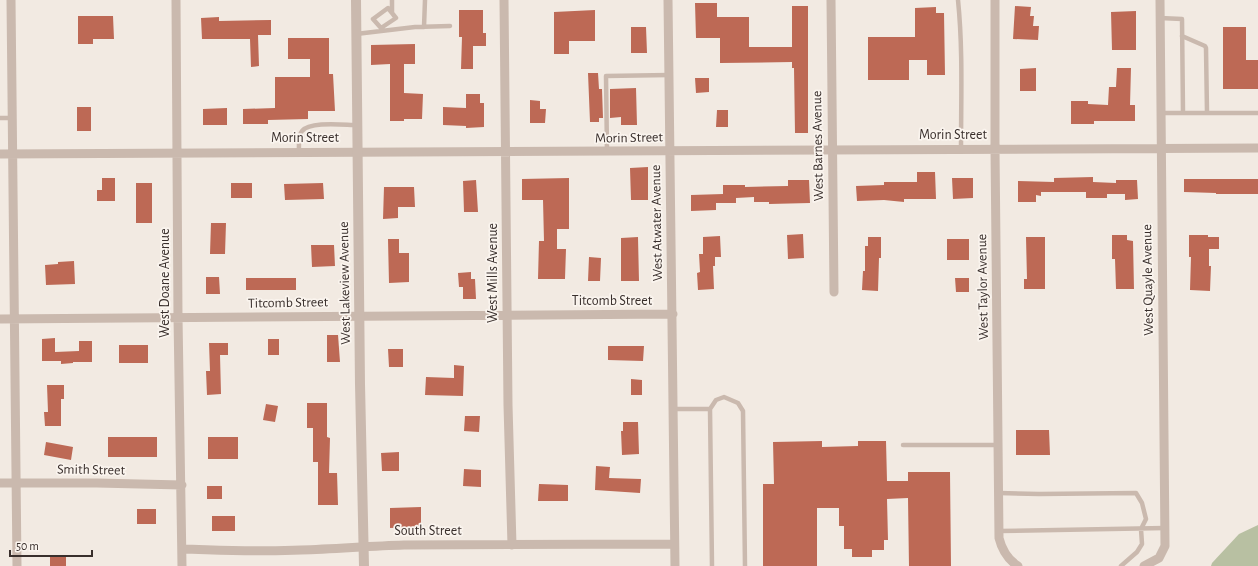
<svg xmlns="http://www.w3.org/2000/svg" width="1258" height="566" viewBox="0 0 1258 566" font-family="'Alegreya Sans',sans-serif">
	<rect width="100%" height="100%" fill="#f2eae2"/>
	<!-- green -->
	<path fill="#b8c0a2" d="M1258 525V566H1211L1212 563 1239 534Z"/>
	<!-- building -->
	<path fill="#bd6955" d="M695 3H717V17H749V47H792V6H808V133H795L794 68H792V62L720 63V38H696Z
		M1015 6 1031 7 1030 16H1034L1033 26H1039L1038 40 1013 39Z
		M936 7V13H944L945 75H927V60H909V80H868V37H915V8Z
		M459 10H483V33H486V46H473V69H461L462 37H459Z
		M595 10V41H569V54H554V12Z
		M1136 11V50H1112L1111 12Z
		M78 16H113L114 39H93V44H78Z
		M219 17V21L271 20V35H258L259 66 251 67 250 39H202L201 18Z
		M631 27H646L647 53H631Z
		M1223 27H1246V60H1258V89H1223Z
		M288 38H329V74H333L335 111H308V119L268 120V124H243V109L275 108V77H310V59H288Z
		M415 44V64H404V93L423 94 422 119H404V121H390V64L371 65V45Z
		M1036 68V91H1020V69Z
		M1117 68H1131L1130 105H1135V121H1094V124H1071V101H1088V104L1108 105 1109 87H1116Z
		M588 73H598L599 89H602L603 118H599V122H590Z
		M695 78H709V92L696 93Z
		M636 88 637 125H621V117L610 118V89Z
		M466 94H480V103H484V127L466 128V126L443 125V107L466 108Z
		M530 100 540 101V109H546L545 123H530Z
		M77 107H91V131H77Z
		M227 108V125H203V109Z
		M717 110H728V127H716Z
		M648 167V200H631L630 168Z
		M917 172H935L936 199H904V202L884 200 857 201 856 186 884 185V182H917Z
		M1093 177V182L1116 183V180H1137L1138 199 1125 200V194H1107V198H1086V192H1041V196L1036 195V202H1018V181L1054 182V178Z
		M102 178H115V201H97V190H102Z
		M569 178V229H557V249H566L565 279H538L539 241H544L543 200H522V179Z
		M952 178H973V198L953 199Z
		M1184 179H1258V194H1216V193L1184 192Z
		M476 180 478 212H464L463 181Z
		M788 180H809L810 203 769 204V202H754V197L736 198V203H716V210L691 211V195L723 194V185H745V187L788 186Z
		M136 183H152V223H136Z
		M231 183H252V198H231Z
		M323 183 324 199 285 200 284 184Z
		M384 187H414L415 207H398V218L383 219Z
		M211 223H226L225 254H210Z
		M803 234 804 258 788 259 787 235Z
		M1112 235H1127V240L1133 241 1134 289H1116L1115 259H1112Z
		M1189 235H1208V237H1219V249H1209V266H1211L1210 291 1190 290 1191 257H1189Z
		M720 236 721 257H715V266H713L714 289 698 290 697 273 700 272 699 254H703V237Z
		M638 237 639 281H621V238Z
		M868 237H881V258H879L878 291 862 290 863 271H865V246H868Z
		M1026 237H1045V289H1024V279H1027Z
		M388 239H399V253H409V282L389 283Z
		M947 239H969V260H947Z
		M311 245H334L335 266 312 267Z
		M589 257 601 258 600 281H588Z
		M74 261 75 284 46 285 45 265 58 264V262Z
		M471 272V279H475L476 299H463V287H459L458 273Z
		M206 277H219L220 294H206Z
		M246 278H296V290H246Z
		M955 278H969V292H956Z
		M327 335H338L340 362H327Z
		M55 338V352L79 351V341H92V362H73V363L61 364V361H42V339Z
		M268 339H279V355H268Z
		M209 343H228V355H220L221 394 207 395 206 371H210Z
		M119 345H148V363H119Z
		M608 346H644L643 361 608 360Z
		M388 349H403V367H389Z
		M454 365 464 366 463 396 425 395 426 377 454 378Z
		M631 379 642 380V395H631Z
		M47 385H64V399H61V426H45L44 412H48Z
		M307 403H327V437L330 438 329 473H337L338 505H318V462H313V428H307Z
		M266 404 278 406 275 422 263 420Z
		M465 416H480L479 432 464 431Z
		M623 422H638L639 454 622 455 621 431H623Z
		M1016 430H1049L1050 455H1016Z
		M108 437H157V457H108Z
		M208 437H238V459H208Z
		M822 441V447L858 446V441H886L887 481H908V472H950L951 566H909L908 498 887 499 888 540H884V550H872V557H852V549H844V526H839V508H817V566H763V484H774L773 442Z
		M46 442 73 447 71 460 44 455Z
		M399 452V471H382L381 453Z
		M596 466 610 467 609 478 641 479 640 493 595 490Z
		M464 469 481 470V487L463 486Z
		M539 484 568 485V501H538Z
		M207 486H222V499H207Z
		M421 507V527L390 528V508Z
		M137 509H156V524H137Z
		M212 516H235V531H212Z
		M66 555V566H50V556Z"/>
	<g fill="none" stroke-linecap="round" stroke-linejoin="round">
		<!-- service -->
		<path stroke="#cab9ae" stroke-width="4.5" d="M392 0V13
			M958 0C963 49 961 99 961 149
			M388 8 396 18 381 28 373 19Z
			M1160 18 1182 19 1183 113
			M424 27 425 0
			M356 34 415 27 450 26
			M1182 36 1205 46 1206 48 1207 113
			M1161 113H1258
			M0 118H12
			M299 152C299 146 298 135 302 131 310 121 344 125 357 125
			M607 152 606 76 669 75
			M673 409H710
			M903 445H998
			M999 493 1039 494 1136 493 1142 503 1146 519 1141 529 1142 544 1137 552 1121 566
			M999 531 1165 528
			M712 566 710 409 716 400 724 397 738 403 743 411 745 566"/>
		<!-- minor -->
		<path stroke="#cab9ae" stroke-width="9" d="M11 0 17 566
			M176 0 178 317 182 566
			M504 0 508 405 512 545
			M668 0 675 566
			M831 0 834 292
			M995 0V149L999 538C1002 550 1007 559 1018 566
			M0 154 1258 148
			M0 319 673 314
			M0 483H97L182 485
			M182 549C222 550 261 552 301 550 335 549 370 546 404 545L674 544
			M1144 566 1159 558 1165 546 1160 0"/>
		<!-- tertiary -->
		<path stroke="#cab9ae" stroke-width="10" d="M356 0 360 384 364 566"/>
	</g>
	<g text-anchor="middle" dominant-baseline="central" stroke-width="3.5" stroke-linejoin="round" paint-order="stroke">
		<!-- street labels -->
		<g font-size="14" fill="#392f2c" stroke="#faf4ee">
			<text x="953" y="135">Morin Street</text>
			<text x="305" y="138">Morin Street</text>
			<text transform="translate(629 138) rotate(-1)">Morin Street</text>
			<text transform="translate(818 146) rotate(-91)">West Barnes Avenue</text>
			<text transform="translate(657 223) rotate(-91)">West Atwater Avenue</text>
			<text transform="translate(493 273) rotate(-90)">West Mills Avenue</text>
			<text transform="translate(1148 280) rotate(-91)">West Quayle Avenue</text>
			<text transform="translate(165 283) rotate(-90)">West Doane Avenue</text>
			<text transform="translate(345 283) rotate(-91)">West Lakeview Avenue</text>
			<text transform="translate(983 287) rotate(-91)">West Taylor Avenue</text>
			<text x="612" y="301">Titcomb Street</text>
			<text transform="translate(288 303) rotate(-1)">Titcomb Street</text>
			<text transform="translate(91 470) rotate(1)">Smith Street</text>
			<text x="428" y="531">South Street</text>
		</g>
	</g>
	<!-- scale -->
	<path d="M10 550v6h82v-6" fill="none" stroke="#392f2c" stroke-width="2"/>
	<text x="16" y="550" font-size="12" fill="#392f2c" stroke="#faf4ee" stroke-width="3" paint-order="stroke">50 m</text>
</svg>
